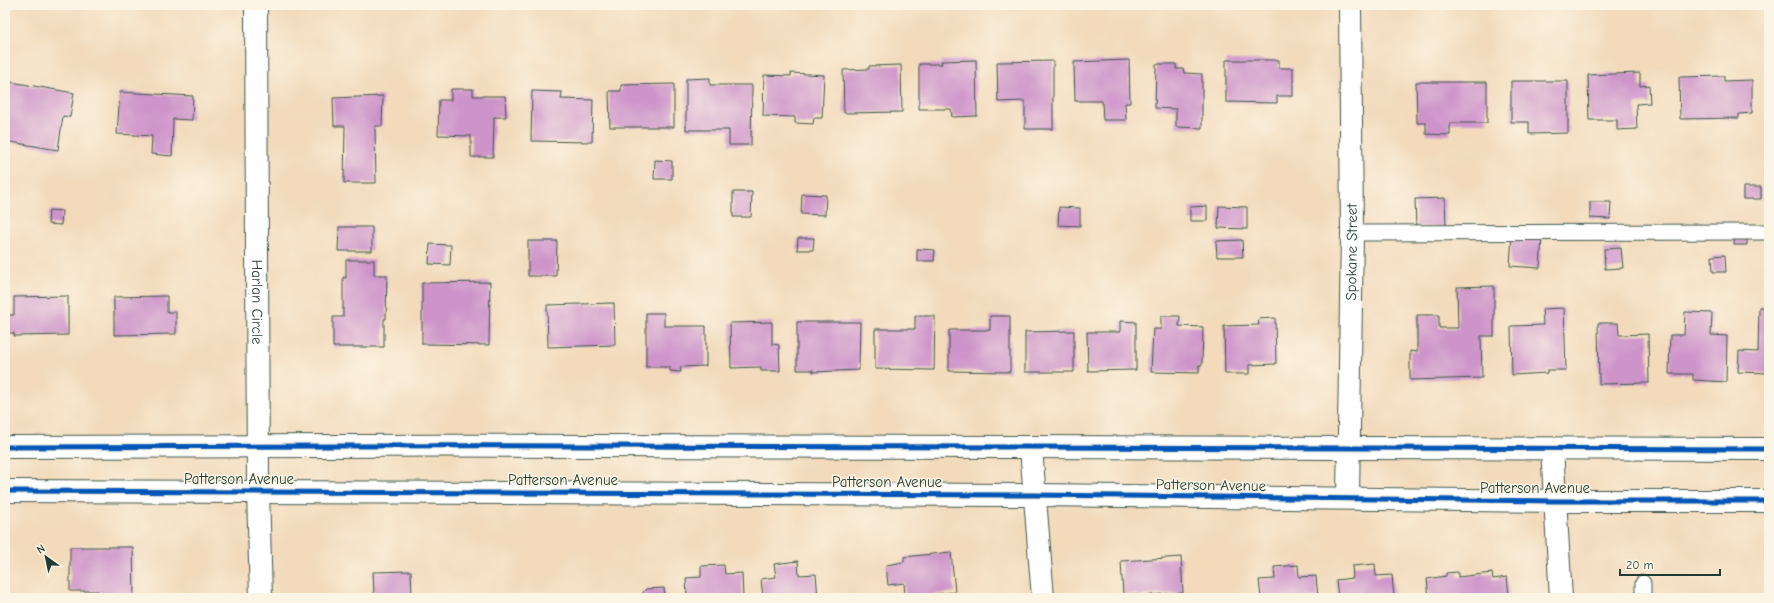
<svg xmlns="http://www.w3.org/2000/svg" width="1774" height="603" viewBox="0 0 1774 603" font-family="'Comic Neue',sans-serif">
	<rect width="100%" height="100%" fill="#fcf5e5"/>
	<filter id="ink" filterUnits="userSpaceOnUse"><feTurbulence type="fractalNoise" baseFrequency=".025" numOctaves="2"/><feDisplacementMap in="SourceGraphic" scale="8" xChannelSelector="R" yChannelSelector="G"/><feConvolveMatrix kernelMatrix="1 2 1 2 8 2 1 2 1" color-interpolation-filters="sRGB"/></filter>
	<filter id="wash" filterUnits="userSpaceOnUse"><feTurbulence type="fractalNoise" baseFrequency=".012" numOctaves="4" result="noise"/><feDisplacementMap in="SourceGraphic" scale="16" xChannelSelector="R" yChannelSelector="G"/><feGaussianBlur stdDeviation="0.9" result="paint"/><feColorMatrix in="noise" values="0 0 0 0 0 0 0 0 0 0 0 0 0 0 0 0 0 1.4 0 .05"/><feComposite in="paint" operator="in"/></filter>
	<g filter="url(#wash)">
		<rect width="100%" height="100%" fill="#f2dabb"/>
		<g id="blocks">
			<!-- building -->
			<path fill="#cd94ca" d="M976 60 977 116 952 117 951 109H919V64H942L941 61Z
				M1129 60 1130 103H1125L1126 120H1103L1102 101H1075L1074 62Z
				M1226 60H1279V68H1293V96H1277V103L1226 102Z
				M1053 61V129H1025V101L998 102 997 62Z
				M1156 64H1176V69H1183L1184 73 1202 74V128L1176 127V109L1155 108Z
				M901 65 902 112 844 113 843 70 869 69V66Z
				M791 73 824 75 822 118H814L813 124 795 123V117L763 116 764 75 791 76Z
				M1640 73V86L1649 85 1650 103 1636 104 1637 129 1617 130V120H1589L1588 75Z
				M1724 76V81L1752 80V113L1739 114V118L1680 119 1679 77Z
				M710 78V85H752L751 145H729V130H686V79Z
				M1511 81H1568V133L1529 134V122H1511Z
				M11 82 74 93 70 117 63 116 58 150 5 141V120Z
				M1416 82H1487V123H1450V135L1426 134V123H1417Z
				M674 84V127H610L609 91H621V85Z
				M451 89H473V96H505L506 117H494L493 157H471V136L438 135 439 100H451Z
				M532 91 562 92 561 99 593 100 592 142 531 141Z
				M120 92 193 96 192 120 173 119 172 156 151 154 152 136 117 134Z
				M383 96 382 126H375L376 183H344L345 126H334L333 98Z
				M655 160 672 161V179H654Z
				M1743 187H1761V199H1743Z
				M733 192H752L751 217H733Z
				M802 194 826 195 825 215 801 214Z
				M1445 198 1446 227H1416L1415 199Z
				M1590 202H1611L1610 219 1590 218Z
				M1207 206V221H1190V207Z
				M1219 206 1247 207V229L1218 228Z
				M1059 207 1080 208V226L1058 225Z
				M49 210 62 211 61 225 48 224Z
				M339 227H372V251H338Z
				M1735 232 1747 233V245H1734Z
				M1512 234 1542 236 1540 268 1510 266Z
				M798 238H814L813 250H797Z
				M1242 240 1243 257H1217L1216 241Z
				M528 241H557L556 276H528Z
				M430 244 451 245 450 265 429 264Z
				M1621 248 1623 268 1605 269 1604 249Z
				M917 249 935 250 934 261H917Z
				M1725 255 1726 272H1713L1712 256Z
				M346 260H374V275H387L386 319H384V347H333V317H343V277L346 278Z
				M490 282 489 345 422 344V283Z
				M1494 286V336H1481L1482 378 1410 380V351L1417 352V315H1439V328H1458L1457 287Z
				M68 296V335L14 336V333H5V315H14V297Z
				M167 296V312H176V334L114 335V297Z
				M614 303 615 345 548 347 547 305Z
				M1759 307H1769V373L1738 372 1739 351 1758 352Z
				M1564 308 1566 370H1547V373L1512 375 1511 326 1543 325 1542 309Z
				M1685 312 1712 313 1711 335 1727 336 1726 382 1693 380V374H1669L1670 335H1684Z
				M646 313H664V326H706V366L680 367 681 372 670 371V367H646Z
				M915 316H935L934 370 875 369V329H915Z
				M990 316H1010V372L949 371V330H990Z
				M1161 316H1180L1179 326 1203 327 1202 365H1199V373L1151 372 1153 329H1161Z
				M1275 318 1276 364 1249 365V374H1225L1224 326 1259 325 1258 319Z
				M1120 321 1136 322V370L1088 371 1087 332H1120Z
				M772 322V344L779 345 780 371H761V367L731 368 730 323Z
				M797 322H860L859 370 813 372V370H797Z
				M1598 323H1618L1619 335 1648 334 1649 383 1599 384Z
				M1074 331V372H1025V332Z
				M70 547H133L134 598H98V591H70Z
				M951 552 955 592 923 596 924 598H909V595L905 596 904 583 888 585 886 565 904 562V557Z
				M1181 557 1183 593 1137 596 1136 594 1123 595 1121 561Z
				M798 561 799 575 816 574 818 598H763L761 579 776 577 774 564Z
				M1375 564 1376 576 1392 575 1394 598H1338L1336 580 1353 578 1352 566Z
				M724 565 725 574 742 573 743 598H687L686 578 701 577V566Z
				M1298 565 1299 577 1316 576 1318 598H1261L1259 580 1275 579 1274 567Z
				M411 571 412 598H365V596H374L373 572Z
				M1458 572V577L1492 573 1493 579 1507 577 1509 596 1494 598H1429L1427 579 1446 576V573Z
				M664 588 665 598H643V592L646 589Z"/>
		</g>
	</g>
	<g filter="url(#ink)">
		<use href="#blocks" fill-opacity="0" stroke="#3f5548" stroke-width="1"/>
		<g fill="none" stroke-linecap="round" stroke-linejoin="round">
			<!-- service casing -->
			<g stroke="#3f5548" stroke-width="17">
				<path id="service" d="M1352 233 1769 232
					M1643 583V598"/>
			</g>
			<!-- minor casing -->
			<g stroke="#3f5548" stroke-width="24">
				<g id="minor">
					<path id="s1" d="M256 5 258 491 261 598"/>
					<path d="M1031 448 1043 598"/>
					<path d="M1552 449 1561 598"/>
					<path id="s2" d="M1348 498 1352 233 1350 5"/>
				</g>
			</g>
			<!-- primary casing -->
			<g stroke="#3f5548" stroke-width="24">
				<path id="primary" d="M5 447C593 443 1181 449 1769 449
					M5 491 1034 495 1555 501H1769"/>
			</g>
			<!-- service -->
			<use href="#service" stroke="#fff" stroke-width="15"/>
			<!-- minor -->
			<use href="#minor" stroke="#fff" stroke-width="22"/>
			<!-- primary -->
			<use href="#primary" stroke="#fff" stroke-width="22"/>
			<!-- cycleway casing -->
			<g stroke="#fcf5e5" stroke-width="8">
				<path id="cycleway" d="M5 447C593 443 1181 449 1769 449
					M5 491 1034 495 1555 501H1769"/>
			</g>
			<!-- cycleway -->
			<use href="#cycleway" stroke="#0057b8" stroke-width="5"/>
		</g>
	</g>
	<g text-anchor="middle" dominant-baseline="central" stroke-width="3" stroke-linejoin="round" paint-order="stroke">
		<!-- street labels -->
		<g font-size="15" fill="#1f3d34" stroke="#fcf5e5">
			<text stroke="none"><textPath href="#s2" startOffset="246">Spokane Street</textPath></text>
			<text stroke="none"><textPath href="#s1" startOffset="297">Harlan Circle</textPath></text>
			<text x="239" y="479">Patterson Avenue</text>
			<text x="563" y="480">Patterson Avenue</text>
			<text x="887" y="482">Patterson Avenue</text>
			<text transform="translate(1211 485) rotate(1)">Patterson Avenue</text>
			<text x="1535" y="488">Patterson Avenue</text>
		</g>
	</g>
	<!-- margin -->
	<rect width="1774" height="603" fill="none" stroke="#fcf5e5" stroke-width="20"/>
	<!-- north arrow -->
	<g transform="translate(46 557) rotate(327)" stroke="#fcf5e5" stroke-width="3" paint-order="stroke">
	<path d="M0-3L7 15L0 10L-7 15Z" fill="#1f3d34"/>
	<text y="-6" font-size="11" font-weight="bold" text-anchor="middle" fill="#1f3d34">N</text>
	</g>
	<!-- scale -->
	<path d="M1620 569v6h100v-6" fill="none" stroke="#1f3d34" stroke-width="2"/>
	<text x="1626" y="569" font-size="12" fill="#1f3d34" stroke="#fcf5e5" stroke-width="3" paint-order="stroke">20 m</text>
</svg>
